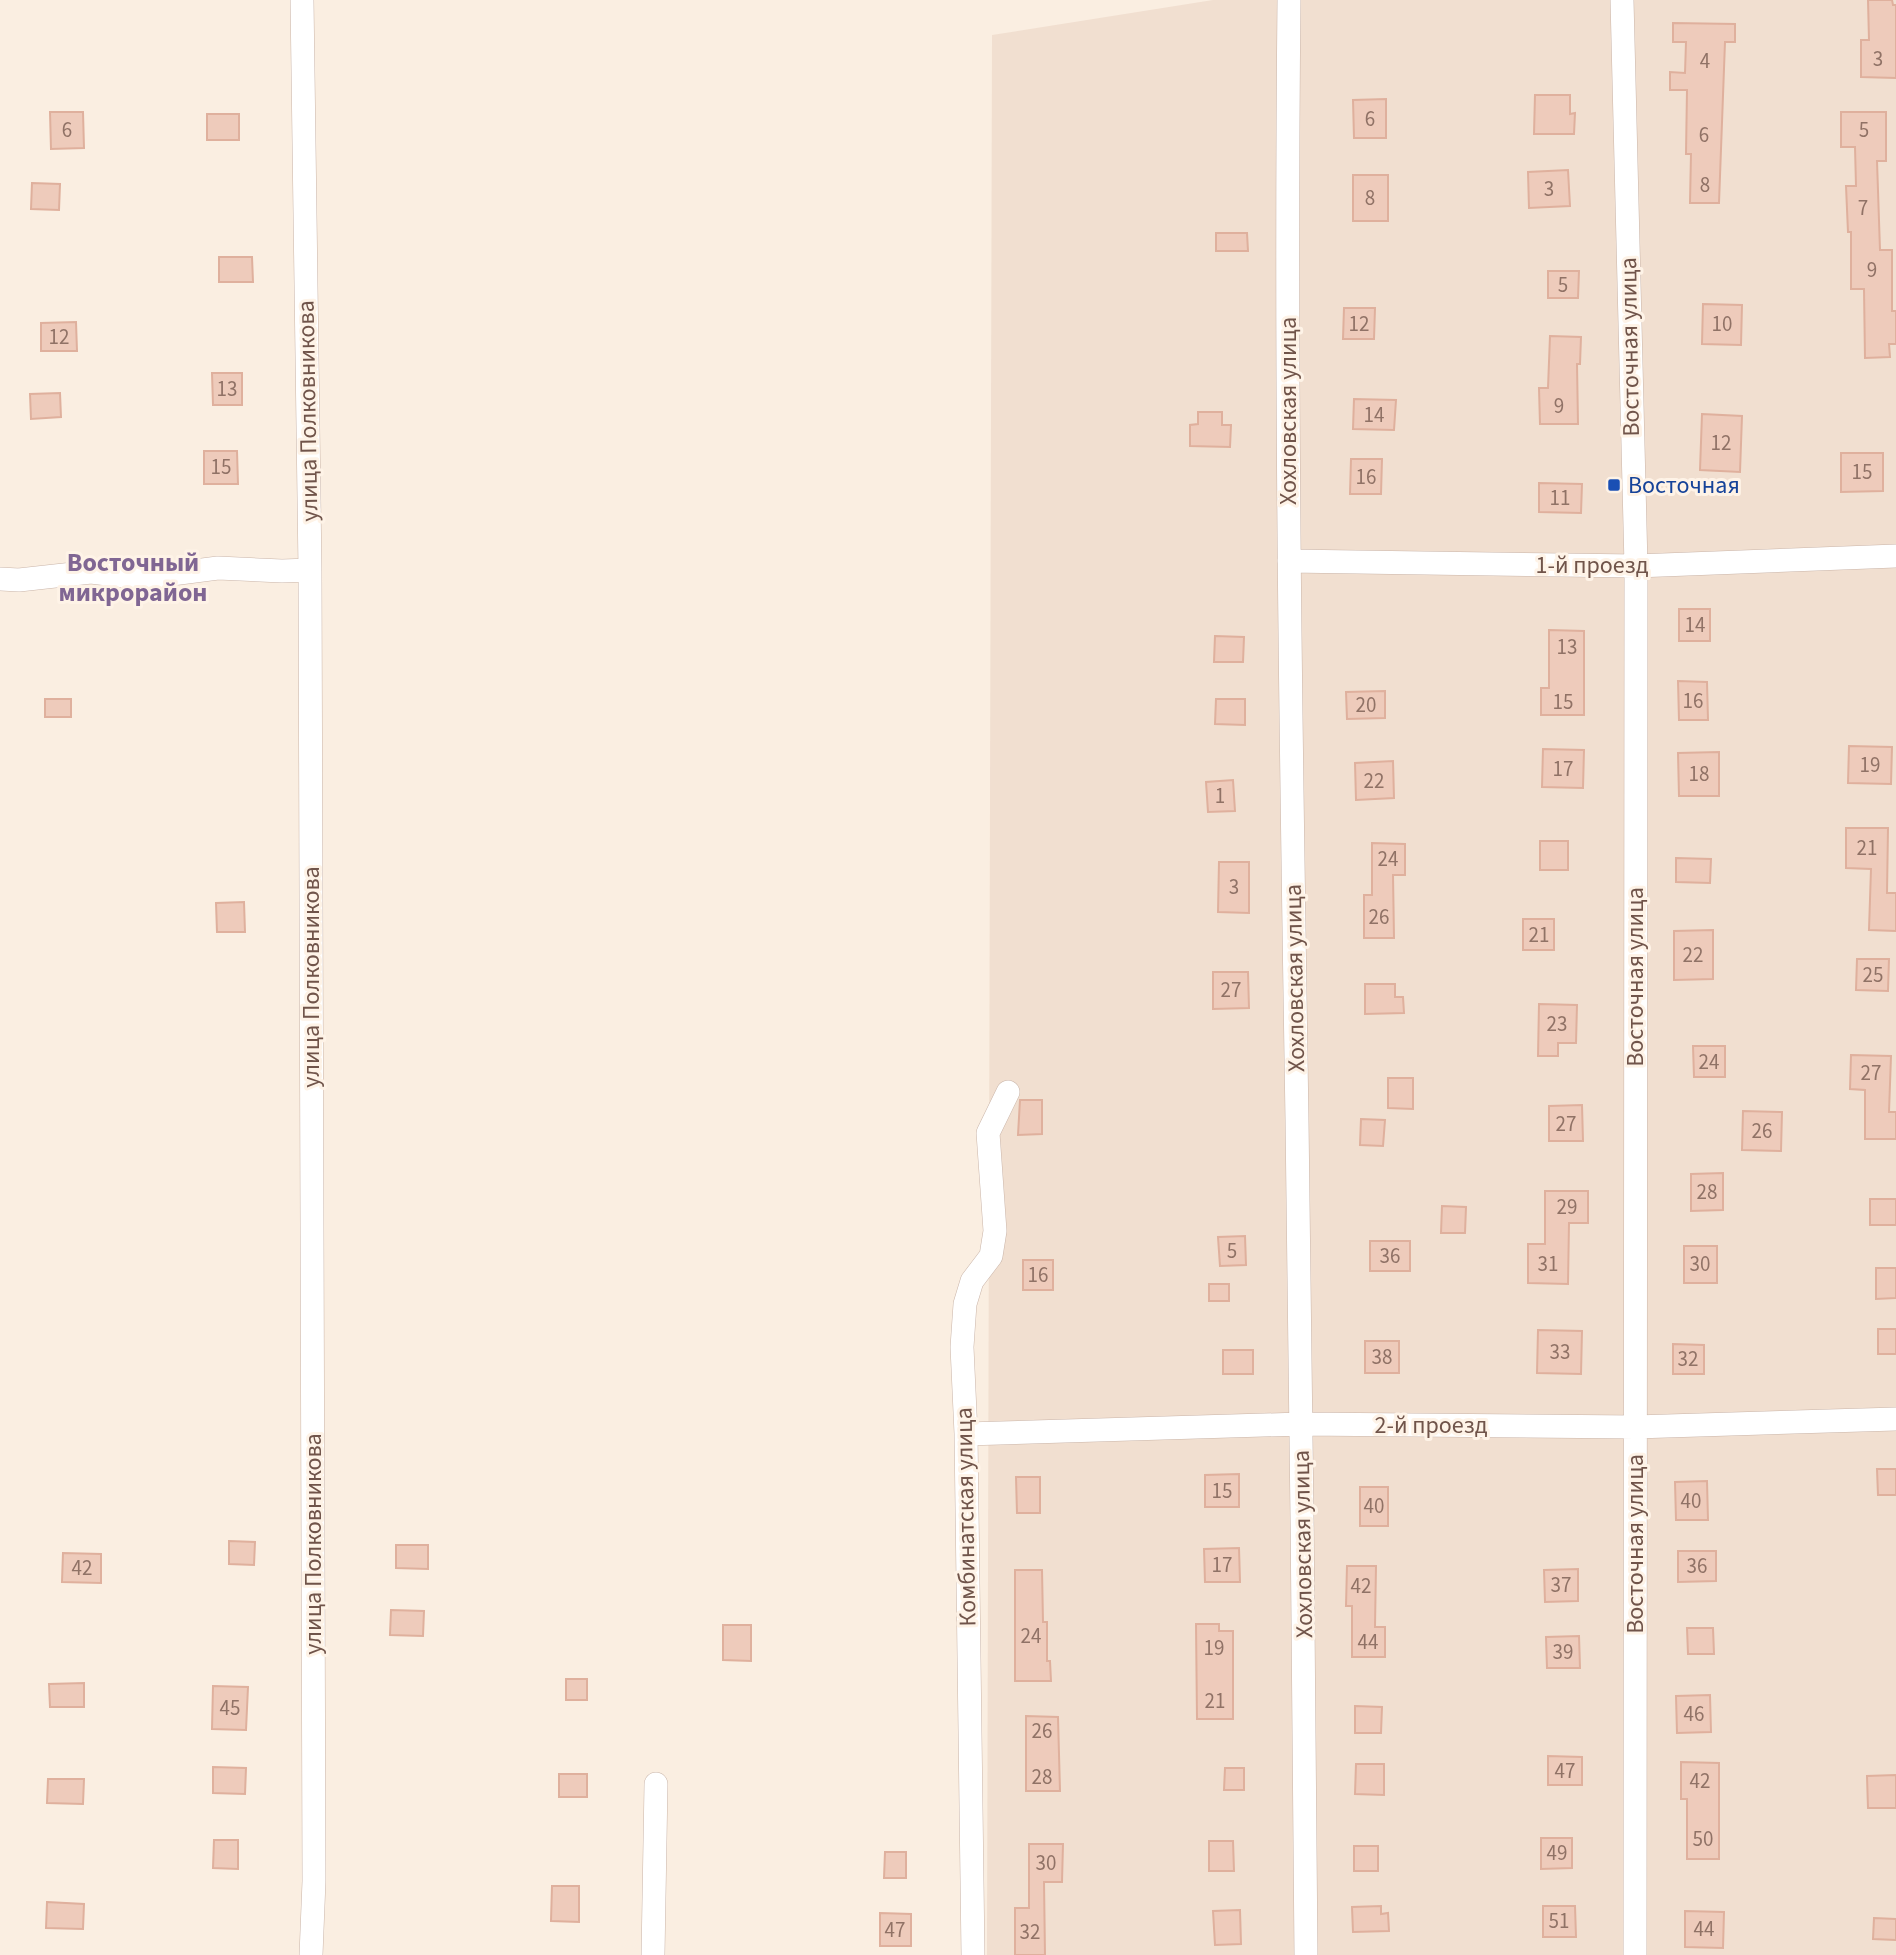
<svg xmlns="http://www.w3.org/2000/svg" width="1896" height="1955" viewBox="0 0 1896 1955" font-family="'Source Sans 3',sans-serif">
	<rect width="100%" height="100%" fill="#faeee1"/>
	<!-- residential -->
	<path fill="#f1dfd0" d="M1213 0H1896V1955H987L992 35Z"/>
	<!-- building -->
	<path fill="#eecbbb" stroke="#dfb09d" stroke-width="2" d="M1868 0H1892L1893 5H1896V78L1861 77V40H1869Z
		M1673 23 1735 24V42H1725L1719 203H1690L1691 154H1686L1687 90H1670V72L1685 73 1686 42H1673Z
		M1535 95H1570V114L1575 113 1574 134H1534Z
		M1386 99V138H1354L1353 100Z
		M50 112H83L84 148 51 149Z
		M1841 112H1886V161H1877L1880 250H1892V311H1896V344H1889L1890 357 1865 358 1864 289H1851V232H1848L1846 186H1856L1855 147H1841Z
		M207 114H239V140H207Z
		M1568 170 1570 206 1529 208 1528 172Z
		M1353 175H1388V221H1353Z
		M32 183 60 184 59 210 31 209Z
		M1216 233H1247L1248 251H1216Z
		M219 257H252L253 282H219Z
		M1548 271H1579L1578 298H1548Z
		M1703 304 1742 305 1741 345 1702 344Z
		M1344 308H1375L1374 339H1343Z
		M76 322 77 351H41V323Z
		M1550 336 1581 337 1580 364H1577L1578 424H1540L1539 388H1548Z
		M212 373H242V405H213Z
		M60 393 61 417 31 419 30 394Z
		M1354 399 1396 400 1394 430 1353 429Z
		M1198 412H1222V425H1231L1230 447 1190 446V425L1198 424Z
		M1702 414 1742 416 1740 472 1700 470Z
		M204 451H237L238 484H204Z
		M1841 453H1883V491L1841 492Z
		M1351 459H1382L1381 494H1350Z
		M1539 483 1582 484 1581 513 1539 512Z
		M1679 609H1710V641H1679Z
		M1549 630 1584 631V715H1541V688H1549Z
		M1215 636 1244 637 1243 662H1214Z
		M1678 681 1707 682 1708 720H1679Z
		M1385 691V718L1347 719 1346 692Z
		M45 699H71V717H45Z
		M1216 699H1245V725L1215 724Z
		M1849 746 1892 747 1891 784 1848 783Z
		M1543 749 1584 750 1583 788 1542 787Z
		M1719 752V796H1679L1678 753Z
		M1393 761 1394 798 1356 800 1355 763Z
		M1233 780 1235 811 1208 812 1206 782Z
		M1846 828H1888L1887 893H1896V931L1869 930 1871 869 1846 868Z
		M1540 841H1568V870H1540Z
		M1372 843 1405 844V875H1393L1394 938H1364V895H1372Z
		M1676 858 1711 859 1710 883 1676 882Z
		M1219 862H1249V913L1218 912Z
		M244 902 245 932H217L216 903Z
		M1523 919H1554V950H1523Z
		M1713 930V979L1674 980V931Z
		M1857 959H1889L1888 991 1856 990Z
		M1213 972H1248L1249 1008 1213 1009Z
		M1365 984H1395V997H1403L1404 1013 1365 1014Z
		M1539 1004 1577 1005 1576 1043H1558V1056H1538Z
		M1693 1046H1725V1077H1694Z
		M1851 1055 1891 1056 1889 1112H1896V1139H1865V1090L1850 1089Z
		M1388 1078H1413V1109L1388 1108Z
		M1020 1100H1042V1134L1018 1135Z
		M1582 1105 1583 1141H1549V1106Z
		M1743 1111 1782 1112 1781 1151 1742 1150Z
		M1361 1119 1385 1120 1383 1146 1360 1145Z
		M1723 1173V1210L1691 1211V1174Z
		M1545 1191H1588V1223H1569L1568 1284 1528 1283V1244H1545Z
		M1870 1199H1896V1225H1870Z
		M1442 1206 1466 1207 1465 1233H1441Z
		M1245 1236 1246 1265 1220 1266 1218 1237Z
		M1370 1241H1410V1271H1370Z
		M1684 1246H1717V1283H1684Z
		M1023 1260H1053V1290H1023Z
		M1876 1268H1896V1298L1876 1299Z
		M1209 1284H1229V1301H1209Z
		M1878 1329H1896V1354H1878Z
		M1538 1330 1582 1331 1581 1374 1537 1373Z
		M1365 1341H1399V1373H1365Z
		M1673 1344 1704 1345V1374H1673Z
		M1223 1350H1253V1374H1223Z
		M1877 1469H1896V1495H1878Z
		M1239 1474V1507H1205V1475Z
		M1016 1477H1040V1513H1017Z
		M1707 1481 1708 1520H1676L1675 1482Z
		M1360 1487H1388V1526H1360Z
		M229 1541 255 1542 254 1565 229 1564Z
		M396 1545H428V1569L396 1568Z
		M1239 1548 1240 1582H1205L1204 1549Z
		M1678 1551H1716V1581L1678 1582Z
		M63 1553 101 1554V1583L62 1582Z
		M1347 1566H1376L1375 1627H1385V1657H1352V1606H1346Z
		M1578 1569V1601L1545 1602 1544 1570Z
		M1015 1570H1042L1043 1622H1047V1661H1050L1051 1681H1015Z
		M391 1610 424 1611 423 1636 390 1635Z
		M1196 1624H1219V1631H1233V1719H1197Z
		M723 1625H751V1661L723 1660Z
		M1687 1628H1713L1714 1654H1688Z
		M1579 1636 1580 1668H1547L1546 1637Z
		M566 1679H587V1700H566Z
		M84 1683V1707H50L49 1684Z
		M213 1686 248 1687 246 1730 212 1729Z
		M1710 1695 1711 1732 1677 1733 1676 1696Z
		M1355 1706 1382 1707 1381 1733H1355Z
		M1026 1716 1058 1717 1060 1791H1026Z
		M1548 1756 1582 1757V1785H1548Z
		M1681 1762 1719 1763V1859H1687V1799H1681Z
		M1356 1764H1384V1795L1355 1794Z
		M213 1767 246 1768 245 1794 213 1793Z
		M1225 1768H1244V1790H1224Z
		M559 1774H587V1797H559Z
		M1896 1775V1808H1868L1867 1776Z
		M48 1779H84L83 1804 47 1803Z
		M1541 1838H1572V1868L1541 1869Z
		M214 1840H238V1869L213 1868Z
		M1209 1841H1233L1234 1871H1209Z
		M1029 1844H1063L1062 1882H1044L1045 1955H1015V1908H1029Z
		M1354 1846H1378V1871H1354Z
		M885 1852H906V1878H884Z
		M552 1886H579V1922L551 1921Z
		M47 1902 84 1904 83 1929 46 1928Z
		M1381 1906V1914L1388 1913 1389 1931 1353 1932 1352 1907Z
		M1543 1906H1575L1576 1937H1543Z
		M1240 1910 1241 1944 1215 1945 1213 1911Z
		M1685 1911 1724 1912 1723 1948 1685 1947Z
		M880 1913 911 1914V1946H880Z
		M1874 1918 1896 1919V1940L1873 1939Z"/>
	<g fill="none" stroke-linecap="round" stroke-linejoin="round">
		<!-- minor casing -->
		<g stroke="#cab5a9" stroke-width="24">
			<path id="minor" d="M302 0 310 570 314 1881 311 1955
				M1289 0C1285 373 1291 747 1297 1120 1301 1398 1304 1677 1306 1955
				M1622 0 1636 566 1635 1955
				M1289 561 1636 566 1896 556
				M0 579 19 580 91 572 141 578 218 568 282 571 310 570
				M966 1434 1301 1424 1635 1427 1896 1419
				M653 1955 656 1784
				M973 1955 966 1434 962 1347 965 1304 972 1281 991 1256 995 1231 988 1133 1008 1092"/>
		</g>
		<!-- minor -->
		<use href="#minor" stroke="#fff" stroke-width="23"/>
	</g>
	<!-- markers -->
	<rect fill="#1a4fb4" stroke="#fef3e7" stroke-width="2.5" x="1607" y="478" width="14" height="14" rx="3.5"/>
	<g text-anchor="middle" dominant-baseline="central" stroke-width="6" stroke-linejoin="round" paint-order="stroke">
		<!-- number labels -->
		<g font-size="21" fill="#907266">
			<text x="1878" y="59">3</text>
			<text x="1705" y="61">4</text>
			<text x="1370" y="119">6</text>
			<text x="67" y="130">6</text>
			<text x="1864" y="130">5</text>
			<text x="1704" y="135">6</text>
			<text x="1705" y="185">8</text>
			<text x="1549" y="189">3</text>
			<text x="1370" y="198">8</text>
			<text x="1863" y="208">7</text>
			<text x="1872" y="270">9</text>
			<text x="1563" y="285">5</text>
			<text x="1359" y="324">12</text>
			<text x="1722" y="324">10</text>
			<text x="59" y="337">12</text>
			<text x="227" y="389">13</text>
			<text x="1559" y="406">9</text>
			<text x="1374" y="415">14</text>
			<text x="1721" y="443">12</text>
			<text x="221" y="467">15</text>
			<text x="1862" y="472">15</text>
			<text x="1366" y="477">16</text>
			<text x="1560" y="498">11</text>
			<text x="1695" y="625">14</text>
			<text x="1567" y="647">13</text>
			<text x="1693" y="701">16</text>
			<text x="1563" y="702">15</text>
			<text x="1366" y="705">20</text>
			<text x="1870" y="765">19</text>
			<text x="1563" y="769">17</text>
			<text x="1699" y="774">18</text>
			<text x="1374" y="781">22</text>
			<text x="1220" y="796">1</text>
			<text x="1867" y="848">21</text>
			<text x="1388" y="859">24</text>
			<text x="1234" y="887">3</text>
			<text x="1379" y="917">26</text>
			<text x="1539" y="935">21</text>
			<text x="1693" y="955">22</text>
			<text x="1873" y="975">25</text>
			<text x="1231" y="990">27</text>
			<text x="1557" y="1024">23</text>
			<text x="1709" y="1062">24</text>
			<text x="1871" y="1073">27</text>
			<text x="1566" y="1124">27</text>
			<text x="1762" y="1131">26</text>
			<text x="1707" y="1192">28</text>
			<text x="1567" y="1207">29</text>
			<text x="1232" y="1251">5</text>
			<text x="1390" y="1256">36</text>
			<text x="1548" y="1264">31</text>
			<text x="1700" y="1264">30</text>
			<text x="1038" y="1275">16</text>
			<text x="1560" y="1352">33</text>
			<text x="1382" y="1357">38</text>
			<text x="1688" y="1359">32</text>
			<text x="1222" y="1491">15</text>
			<text x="1691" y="1501">40</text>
			<text x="1374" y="1506">40</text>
			<text x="1222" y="1565">17</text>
			<text x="1697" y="1566">36</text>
			<text x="82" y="1568">42</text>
			<text x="1561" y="1585">37</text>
			<text x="1361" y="1586">42</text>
			<text x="1031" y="1636">24</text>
			<text x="1368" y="1642">44</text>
			<text x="1214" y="1648">19</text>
			<text x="1563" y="1652">39</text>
			<text x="1215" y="1701">21</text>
			<text x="230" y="1708">45</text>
			<text x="1694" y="1714">46</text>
			<text x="1042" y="1731">26</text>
			<text x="1565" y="1771">47</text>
			<text x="1042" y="1777">28</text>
			<text x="1700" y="1781">42</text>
			<text x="1703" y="1839">50</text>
			<text x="1557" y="1853">49</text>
			<text x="1046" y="1863">30</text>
			<text x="1559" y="1921">51</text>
			<text x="1704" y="1929">44</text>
			<text x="895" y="1930">47</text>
			<text x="1030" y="1932">32</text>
		</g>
		<!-- street labels -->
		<g font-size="24" fill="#70544a" stroke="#fef3e7">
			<text transform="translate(1630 347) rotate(-91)">Восточная улица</text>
			<text transform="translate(308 411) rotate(-91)">улица Полковникова</text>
			<text transform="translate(1288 411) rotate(-90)">Хохловская улица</text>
			<text x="1592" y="565">1-й проезд</text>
			<text transform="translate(311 977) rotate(-90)">улица Полковникова</text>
			<text transform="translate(1635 977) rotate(-90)">Восточная улица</text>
			<text transform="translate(1295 978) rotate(-91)">Хохловская улица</text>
			<text x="1431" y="1425">2-й проезд</text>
			<text transform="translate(966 1517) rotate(-91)">Комбинатская улица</text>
			<text transform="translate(313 1544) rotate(-90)">улица Полковникова</text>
			<text transform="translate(1303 1544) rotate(-91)">Хохловская улица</text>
			<text transform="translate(1635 1544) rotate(-90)">Восточная улица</text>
		</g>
		<!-- transit labels -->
		<g font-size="24" fill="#164399" stroke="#fef3e7" text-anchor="start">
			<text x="1628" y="485">Восточная</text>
		</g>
		<!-- neighbourhood labels -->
		<g font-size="26" font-weight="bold" fill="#806693" stroke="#fef3e7">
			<text x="133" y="562">Восточный<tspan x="133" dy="30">микрорайон</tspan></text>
		</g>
	</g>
</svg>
